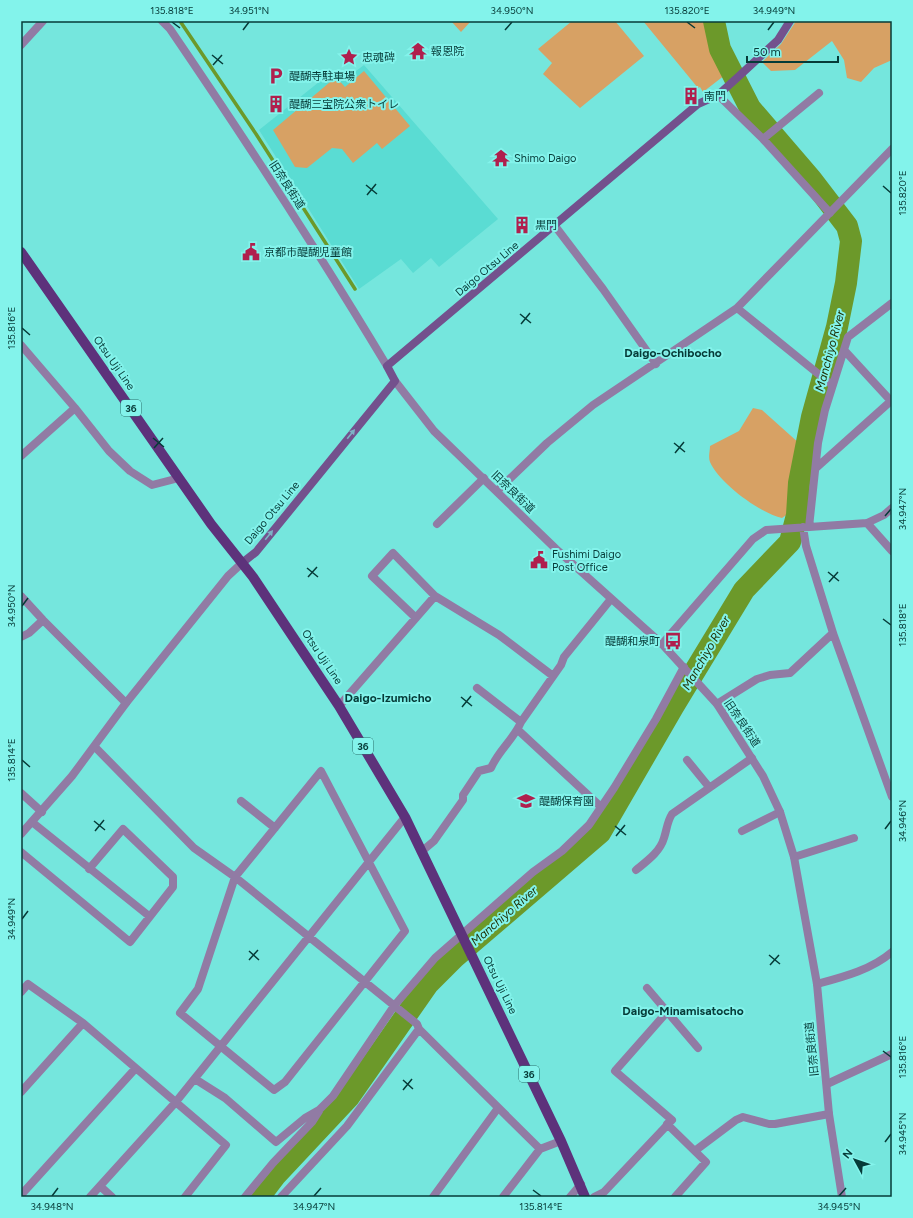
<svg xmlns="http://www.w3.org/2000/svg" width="913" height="1218" viewBox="0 0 913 1218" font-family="Figtree,'Noto Sans JP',sans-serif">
	<rect width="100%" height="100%" fill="#75e6dd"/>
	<!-- built -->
	<path fill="#5adcd3" d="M364 65 498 219 439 267 431 258 413 273 401 259 359 289 259 130 334 70 344 80Z"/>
	<!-- green -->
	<path fill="#d7a164" d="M451 21H471L461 32Z
		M572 21H615L644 56 580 108 543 74 552 63 538 49Z
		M643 21H704L709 45 725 75 703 92 700 87 698 88Z
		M796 21H892V60L874 68 861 82 847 78 844 60 832 41 795 70 771 71 762 62 781 44Z
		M364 71 410 126 382 149 377 143 353 163 342 149 332 148 307 168 295 167 273 130 336 77 345 87Z
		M753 408 762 410 800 444C800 457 797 467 795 479 793 496 800 507 782 518 760 513 719 483 710 462 708 457 710 451 710 446L739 431Z"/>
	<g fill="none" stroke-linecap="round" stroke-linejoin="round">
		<!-- stream -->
		<path stroke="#6c992a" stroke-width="3.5" d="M180 21 256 134 355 289"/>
		<!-- river -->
		<path stroke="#6c992a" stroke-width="22" d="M259 1197 275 1176 349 1097 428 984 454 958 600 833 673 707 744 590 790 542 797 515 799 483 812 417 837 327 846 283 851 241 847 226 811 179 750 108 720 49 714 21"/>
		<!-- minor -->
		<path stroke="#917ba4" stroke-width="8" d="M21 45 43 21
			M718 95 763 139 830 213
			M763 139 819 93
			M555 226 603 289 656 364
			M737 308 832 385
			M844 350 891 401
			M816 468 892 400
			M497 491 547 443 593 405 737 308 892 149
			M867 523 892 551
			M437 524 484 478
			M803 527 806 546 833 633 892 797
			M809 527 818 443 825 410 848 337 892 303
			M21 596 43 620 126 703
			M416 618 372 576 393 553 435 596 499 635 553 676
			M21 637 29 633 43 620
			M662 644 753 539 766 530 867 523 884 515 892 508
			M477 688 521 722
			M717 704 757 679 770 675 790 673 833 633
			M339 706 435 596
			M518 730 601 807
			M95 747 194 848 235 877 417 1024 419 1029 540 1149 561 1141
			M687 760 709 787
			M321 771 405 931 285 1082 274 1090 180 1013 198 989 235 877Z
			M21 793 42 812
			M241 801 275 828
			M32 822 149 916
			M742 831 780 812
			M21 852 130 942 173 887V877L123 829 89 869
			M421 852 434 841 463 800V795L479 771 491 768C498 751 514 739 521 722L561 665 564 657 611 599
			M794 857 854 838
			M636 870C647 861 660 852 664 838 667 829 667 822 672 814L752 758
			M817 984C843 977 871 970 892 952
			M647 988 698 1048
			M21 992 28 984 83 1023 226 1145 185 1197
			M195 1079 225 1098 276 1142 305 1118 319 1110 333 1096 394 1006 435 958 533 872 562 851 589 825 614 788 656 719 684 667
			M827 1084 892 1054
			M21 1092 83 1023
			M667 1124 706 1162 675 1197
			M696 1150 736 1120 743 1117 769 1124H775L829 1114
			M100 1186 112 1197
			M21 1195 135 1069
			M90 1197 175 1103 405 817
			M245 1197 273 1163 312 1122 319 1111
			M281 1197 347 1126 419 1029
			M433 1197 498 1108
			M503 1197 540 1149
			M570 1197 581 1184
			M594 1197 604 1192 672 1120 615 1071 667 1012"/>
		<!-- tertiary -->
		<path stroke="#917ba4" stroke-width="8" d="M162 21 170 29C245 139 318 251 387 366
			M21 345 75 408 109 451 130 471 152 485 179 478
			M395 381 434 431 556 549 662 644 717 704 763 776 780 812 794 857 817 984 829 1114 842 1197
			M21 456 75 408
			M21 834 72 776 126 703 228 576 242 563"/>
		<!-- secondary -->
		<path stroke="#73518d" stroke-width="8" d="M242 563 256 552 395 381 387 366 698 104 718 95 738 77 778 40 790 21"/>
		<!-- primary -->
		<path stroke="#5d327b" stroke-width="10" d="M21 252 211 524 253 577 339 706 405 817 561 1141 585 1197"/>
	</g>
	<!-- one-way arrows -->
	<defs><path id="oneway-solid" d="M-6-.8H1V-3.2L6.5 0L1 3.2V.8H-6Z"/></defs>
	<g fill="#7db2c5">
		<use href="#oneway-solid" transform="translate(351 434) rotate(-51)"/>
		<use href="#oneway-solid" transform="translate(269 535) rotate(-51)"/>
	</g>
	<!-- ticks -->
	<path fill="none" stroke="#063b38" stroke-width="1.5" d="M172 22 180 28M687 22 695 28M243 30 249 22M505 30 512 22M768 30 774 22M212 55 223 64M213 65 222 55M366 185 377 194M883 186 891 193M367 195 376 184M520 314 531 323M521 324 530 313M22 328 30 335M153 438 164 447M674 443 685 452M154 448 163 438M675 453 684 442M885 516 891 509M307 568 318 577M828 572 839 581M308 577 317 567M829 582 838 572M22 606 28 598M883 619 891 625M461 697 472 706M462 707 471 696M22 760 30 767M94 821 105 830M615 826 626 835M885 829 891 821M95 831 104 820M616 836 625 825M22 919 28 911M249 951 259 960M769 955 780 964M249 960 258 950M770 965 779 955M883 1051 891 1057M403 1080 413 1089M403 1090 412 1079M885 1142 891 1134M533 1190 541 1196M52 1196 58 1188M314 1196 321 1188M839 1196 846 1188"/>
	<!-- icons -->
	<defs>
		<g id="temple-bare" transform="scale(1.38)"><path d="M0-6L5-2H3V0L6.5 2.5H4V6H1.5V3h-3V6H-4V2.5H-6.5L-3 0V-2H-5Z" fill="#b01f4d" stroke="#83f3eb" stroke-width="2.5" paint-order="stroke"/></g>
		<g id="sight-bare" transform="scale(1.38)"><path d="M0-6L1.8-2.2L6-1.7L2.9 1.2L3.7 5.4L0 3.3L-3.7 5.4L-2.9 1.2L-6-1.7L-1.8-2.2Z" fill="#b01f4d" stroke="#83f3eb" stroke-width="2.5" paint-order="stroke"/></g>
		<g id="parking-bare" transform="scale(1.38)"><path d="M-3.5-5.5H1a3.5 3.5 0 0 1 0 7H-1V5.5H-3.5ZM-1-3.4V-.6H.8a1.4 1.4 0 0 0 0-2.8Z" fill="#b01f4d" stroke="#83f3eb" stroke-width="2.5" paint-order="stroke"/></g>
		<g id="building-bare" transform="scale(1.38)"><path d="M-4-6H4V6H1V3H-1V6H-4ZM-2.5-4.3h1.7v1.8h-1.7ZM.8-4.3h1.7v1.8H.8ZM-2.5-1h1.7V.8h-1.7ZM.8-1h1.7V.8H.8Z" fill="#b01f4d" stroke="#83f3eb" stroke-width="2.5" paint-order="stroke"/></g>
		<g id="civic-bare" transform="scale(1.38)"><path d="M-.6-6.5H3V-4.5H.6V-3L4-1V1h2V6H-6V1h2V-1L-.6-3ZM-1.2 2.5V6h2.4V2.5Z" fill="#b01f4d" stroke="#83f3eb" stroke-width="2.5" paint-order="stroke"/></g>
		<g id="bus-bare" transform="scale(1.38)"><path d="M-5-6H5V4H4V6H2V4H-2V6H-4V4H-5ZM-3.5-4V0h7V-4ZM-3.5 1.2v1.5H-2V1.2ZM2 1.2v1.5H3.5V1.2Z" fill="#b01f4d" stroke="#83f3eb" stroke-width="2.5" paint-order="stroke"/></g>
		<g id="school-bare" transform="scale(1.38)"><path d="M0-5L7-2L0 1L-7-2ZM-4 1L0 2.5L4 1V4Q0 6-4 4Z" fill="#b01f4d" stroke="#83f3eb" stroke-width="2.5" paint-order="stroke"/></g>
	</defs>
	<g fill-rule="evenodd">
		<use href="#temple-bare" x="418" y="51"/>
		<use href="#sight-bare" x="349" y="57"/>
		<use href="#parking-bare" x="276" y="76"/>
		<use href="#building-bare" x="691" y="96"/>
		<use href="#building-bare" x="276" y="104"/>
		<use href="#temple-bare" x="501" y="158"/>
		<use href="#building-bare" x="522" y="225"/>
		<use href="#civic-bare" x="251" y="252"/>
		<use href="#civic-bare" x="539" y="560"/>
		<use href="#bus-bare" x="673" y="641"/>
		<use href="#school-bare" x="526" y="801"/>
	</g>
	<g text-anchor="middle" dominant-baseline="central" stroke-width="4" stroke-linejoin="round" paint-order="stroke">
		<!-- shield labels -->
		<g fill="#83f3eb" stroke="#2c726e" stroke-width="1">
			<rect x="121" y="400" width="20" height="16" rx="3"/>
			<rect x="353" y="738" width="20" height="16" rx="3"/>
			<rect x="519" y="1066" width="20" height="16" rx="3"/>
		</g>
		<g font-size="10" font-weight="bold" fill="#063b38">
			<text x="131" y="408">36</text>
			<text x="363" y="746">36</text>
			<text x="529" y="1074">36</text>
		</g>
		<!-- poi labels -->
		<g font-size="11" fill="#063b38" stroke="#83f3eb" text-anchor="start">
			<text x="431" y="51">報恩院</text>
			<text x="362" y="57">忠魂碑</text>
			<text x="289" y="76">醍醐寺駐車場</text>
			<text x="704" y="96">南門</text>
			<text x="289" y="104">醍醐三宝院公衆トイレ</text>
			<text x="514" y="158">Shimo Daigo</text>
			<text x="535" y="225">黒門</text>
			<text x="264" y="252">京都市醍醐児童館</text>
			<text x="552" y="554">Fushimi Daigo<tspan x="552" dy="13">Post Office</tspan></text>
			<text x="660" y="641" text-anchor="end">醍醐和泉町</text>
			<text x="539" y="801">醍醐保育園</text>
		</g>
		<!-- street labels -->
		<g font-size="11" fill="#063b38" stroke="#83f3eb">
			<text transform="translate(287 185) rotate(57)">旧奈良街道</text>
			<text transform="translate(487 269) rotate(-40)">Daigo Otsu Line</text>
			<text transform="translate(114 363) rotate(55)">Otsu Uji Line</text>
			<text transform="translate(513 492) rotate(44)">旧奈良街道</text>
			<text transform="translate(272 513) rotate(-50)">Daigo Otsu Line</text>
			<text transform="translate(322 657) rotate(56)">Otsu Uji Line</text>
			<text transform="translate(742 723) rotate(56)">旧奈良街道</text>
			<text transform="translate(500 985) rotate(64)">Otsu Uji Line</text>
			<text transform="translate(812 1049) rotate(-96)">旧奈良街道</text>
		</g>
		<!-- water labels -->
		<g font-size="12" font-style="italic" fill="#203105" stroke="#83f3eb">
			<text transform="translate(830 351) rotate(-75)">Manchiyo River</text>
			<text transform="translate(706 653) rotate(-60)">Manchiyo River</text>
			<text transform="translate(504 916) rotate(-41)">Manchiyo River</text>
		</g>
		<!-- neighbourhood labels -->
		<g font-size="12" font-weight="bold" fill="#063b38" stroke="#83f3eb">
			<text x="673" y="353">Daigo-Ochibocho</text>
			<text x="388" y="698">Daigo-Izumicho</text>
			<text x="683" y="1011">Daigo-Minamisatocho</text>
		</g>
	</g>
	<!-- border -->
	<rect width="913" height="1218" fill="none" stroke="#83f3eb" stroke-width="44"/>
	<!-- north arrow -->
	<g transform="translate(855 1160) rotate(310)" stroke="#83f3eb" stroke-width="3" paint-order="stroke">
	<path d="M0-3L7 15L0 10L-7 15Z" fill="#063b38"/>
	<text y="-6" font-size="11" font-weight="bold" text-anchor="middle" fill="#063b38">N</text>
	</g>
	<!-- scale -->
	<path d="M747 56v6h91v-6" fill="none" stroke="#063b38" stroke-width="2"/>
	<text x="753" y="56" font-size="12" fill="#063b38" stroke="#83f3eb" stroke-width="3" paint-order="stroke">50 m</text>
	<rect x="22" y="22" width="869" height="1174" fill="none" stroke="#063b38" stroke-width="1.5"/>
	<g font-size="10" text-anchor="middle" fill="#063b38">
		<text x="172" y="14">135.818°E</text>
		<text x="249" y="14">34.951°N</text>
		<text x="512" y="14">34.950°N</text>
		<text x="687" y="14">135.820°E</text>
		<text x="774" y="14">34.949°N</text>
		<text transform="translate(902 193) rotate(-90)" y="4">135.820°E</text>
		<text transform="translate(11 328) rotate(-90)" y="4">135.816°E</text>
		<text transform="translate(902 509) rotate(-90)" y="4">34.947°N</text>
		<text transform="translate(11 606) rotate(-90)" y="4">34.950°N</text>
		<text transform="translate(902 625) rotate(-90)" y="4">135.818°E</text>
		<text transform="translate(11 760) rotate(-90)" y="4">135.814°E</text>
		<text transform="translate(902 821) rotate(-90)" y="4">34.946°N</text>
		<text transform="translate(11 919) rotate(-90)" y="4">34.949°N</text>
		<text transform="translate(902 1057) rotate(-90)" y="4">135.816°E</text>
		<text transform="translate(902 1134) rotate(-90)" y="4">34.945°N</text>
		<text x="52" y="1210">34.948°N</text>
		<text x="314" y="1210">34.947°N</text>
		<text x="541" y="1210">135.814°E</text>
		<text x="839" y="1210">34.945°N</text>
	</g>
</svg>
